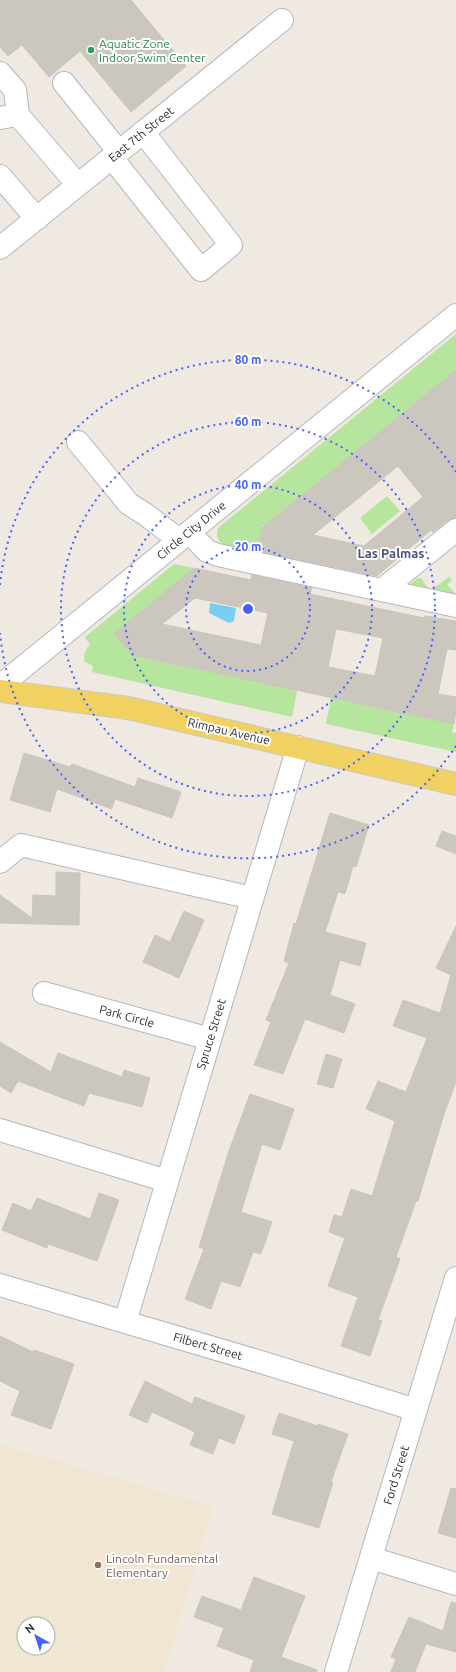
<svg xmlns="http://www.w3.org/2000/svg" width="456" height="1672" viewBox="0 0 456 1672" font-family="Ubuntu,sans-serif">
	<rect width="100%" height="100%" fill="#efe9e1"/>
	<!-- education -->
	<path fill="#f0e6d1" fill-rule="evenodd" d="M0 1444 213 1507 164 1672H0ZM24 1624H48V1648H24Z"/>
	<!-- green -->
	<path fill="#b6e59e" d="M456 334V370L266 525H263L257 551C243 549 211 550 218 528Z
		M387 496 400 511 372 534 360 518Z
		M174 564 194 568 114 634 132 655 291 689 311 593 314 595 294 690 297 691 292 717 92 672 93 666 84 661C84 654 85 650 90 645L85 637Z
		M449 577 452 580 447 585 456 594V599L412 589 411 583 418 578H421L430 591Z
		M331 698 454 724 452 732 456 733V752L326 724Z"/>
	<!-- water -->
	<path fill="#75cff0" d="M210 603 236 608 234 621 229 623 209 613Z"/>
	<!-- building -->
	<path fill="#cbc7bf" stroke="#cbc5ba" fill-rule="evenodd" d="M0 0H131L186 66 131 112 80 51 49 77 22 45 8 56 0 47Z
		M456 370V518L448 520 433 532 431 530 377 576 257 551 262 528ZM398 466 423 497 364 546 313 535Z
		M194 568 251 580 252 575 312 588 310 594 424 618 425 616 456 621V650L447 649 438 694 456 697V712L454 724 132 655 114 634ZM195 598 268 613 261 645 162 624ZM336 629 383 638 375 676 328 667Z
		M24 753 70 767 72 764 135 787 138 778 181 792 172 818 115 799 112 809 57 789 50 812 10 800Z
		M330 813 369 825 356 867 353 866 345 894 338 892 325 932 366 943 360 966 340 960 330 995 355 1004 344 1033 305 1019 283 1074 254 1065 271 1022 266 1020 289 963 284 961 294 923 296 924Z
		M442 831 456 836V854L436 846Z
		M56 872 80 873 79 925 0 923V895L32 918 33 895 56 896Z
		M184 911 204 920 179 978 143 962 155 935 170 942Z
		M456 926V1082L444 1114 418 1201H416L396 1257 400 1259 378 1320 382 1321 370 1356 341 1346 358 1297 328 1286 345 1238 329 1232 334 1215 342 1217 351 1189 372 1196 395 1121 366 1109 378 1081 406 1092 427 1038 393 1026 403 1000 440 1013 451 975 436 968Z
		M0 1042 51 1072 58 1053 122 1077 124 1070 150 1078 142 1107 89 1093 84 1106 18 1081 11 1093 0 1086Z
		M326 1054 342 1059 333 1088 317 1084Z
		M250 1094 294 1109 280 1150 262 1144 241 1212 272 1222 261 1254 253 1252 240 1287 221 1281 211 1309 185 1299 204 1249 199 1247 229 1151Z
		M99 1193 119 1200 97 1261 48 1244 47 1248 2 1230 13 1203 31 1211 37 1198 90 1219Z
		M0 1336 33 1352 34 1350 74 1364 51 1429 11 1415 20 1391 0 1381Z
		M145 1381 192 1404 195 1397 245 1416 234 1444 219 1438 213 1454 190 1445 195 1432 152 1412 147 1423 129 1415Z
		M279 1413 318 1426V1424L348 1434 331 1482H333L319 1528 272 1514 294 1441 272 1434Z
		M451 1488 456 1489V1538L438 1533Z
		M254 1577 305 1596 281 1657 317 1670 316 1672H250L254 1660 217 1646 224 1628 194 1617 202 1596 241 1610Z
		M451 1602 456 1603V1652L426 1644 415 1672H391L396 1659 391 1657 409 1617 443 1631Z"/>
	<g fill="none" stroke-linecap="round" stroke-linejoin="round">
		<!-- minor casing -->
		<g stroke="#b4b7c1" stroke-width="24">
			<path id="minor" d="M0 73 15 90 18 115
				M64 83 119 152
				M0 118 18 115 78 185
				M112 158 201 270 231 245 143 132
				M0 176 37 219
				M0 248 282 20
				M78 442 129 504 145 514 179 540
				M189 532 207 551 218 555 456 606
				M382 590 456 530
				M0 686 456 315
				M0 862 21 845 252 898
				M44 993 210 1039
				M0 1130 167 1181
				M0 1285 264 1363 416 1410
				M125 1322 298 747
				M371 1558 456 1584
				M336 1672 456 1278"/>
		</g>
		<!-- major casing -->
		<g stroke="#c9c9c9" stroke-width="24">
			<path id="major" d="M0 691 128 708 456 784"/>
		</g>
		<!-- minor -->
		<use href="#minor" stroke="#fff" stroke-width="22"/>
		<!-- major -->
		<use href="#major" stroke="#f2d163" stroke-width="22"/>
	</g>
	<!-- distance rings -->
	<g fill="none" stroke="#4264fb" stroke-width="2" stroke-dasharray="2 4">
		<circle cx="248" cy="609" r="62"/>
		<circle cx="248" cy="609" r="124"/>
		<circle cx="248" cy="609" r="187"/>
		<path d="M456 746A249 249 0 0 1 0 633M0 585A249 249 0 0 1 456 472"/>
	</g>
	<!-- markers -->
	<circle fill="#2e9e5b" stroke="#fff" stroke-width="1.5" cx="91" cy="50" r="4"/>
	<circle fill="#8d6e63" stroke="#fff" stroke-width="1.5" cx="98" cy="1565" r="4"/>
	<g text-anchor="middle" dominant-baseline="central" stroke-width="4" stroke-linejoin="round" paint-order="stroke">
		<!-- leisure labels -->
		<g font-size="12" fill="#27864d" stroke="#fff" text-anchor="start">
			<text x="99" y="43">Aquatic Zone<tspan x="99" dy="14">Indoor Swim Center</tspan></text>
		</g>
		<!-- street labels -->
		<g font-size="12" fill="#2e2e2e" stroke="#fff">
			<text transform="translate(141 134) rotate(-39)">East 7th Street</text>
			<text transform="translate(191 530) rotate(-39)">Circle City Drive</text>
			<text transform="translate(229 731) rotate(13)">Rimpau Avenue</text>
			<text transform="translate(127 1016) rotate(15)">Park Circle</text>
			<text transform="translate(211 1034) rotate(-73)">Spruce Street</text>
			<text transform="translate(208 1346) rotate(16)">Filbert Street</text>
			<text transform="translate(396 1475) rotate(-73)">Ford Street</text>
		</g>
		<!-- education labels -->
		<g font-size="12" fill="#785e54" stroke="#fff" text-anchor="start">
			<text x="106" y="1558">Lincoln Fundamental<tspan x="106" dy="14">Elementary</tspan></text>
		</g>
		<!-- neighbourhood labels -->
		<g font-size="13" font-weight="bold" fill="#4d5680" stroke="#fff">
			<text x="391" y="553">Las Palmas</text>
		</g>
	</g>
	<circle cx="248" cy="609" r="6" fill="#4264fb" stroke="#fff" stroke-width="2"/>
	<g font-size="12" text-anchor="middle" font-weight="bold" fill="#4264fb" stroke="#fff" stroke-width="4" stroke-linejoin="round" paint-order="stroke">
		<text x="248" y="364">80 m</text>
		<text x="248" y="426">60 m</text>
		<text x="248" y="489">40 m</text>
		<text x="248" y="551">20 m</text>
	</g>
	<!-- north arrow -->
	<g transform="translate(36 1636) rotate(321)"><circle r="19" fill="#ffffff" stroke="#ababab"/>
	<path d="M0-3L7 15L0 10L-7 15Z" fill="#4264fb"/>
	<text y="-6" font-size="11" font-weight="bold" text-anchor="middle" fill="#2e2e2e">N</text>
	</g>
</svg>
